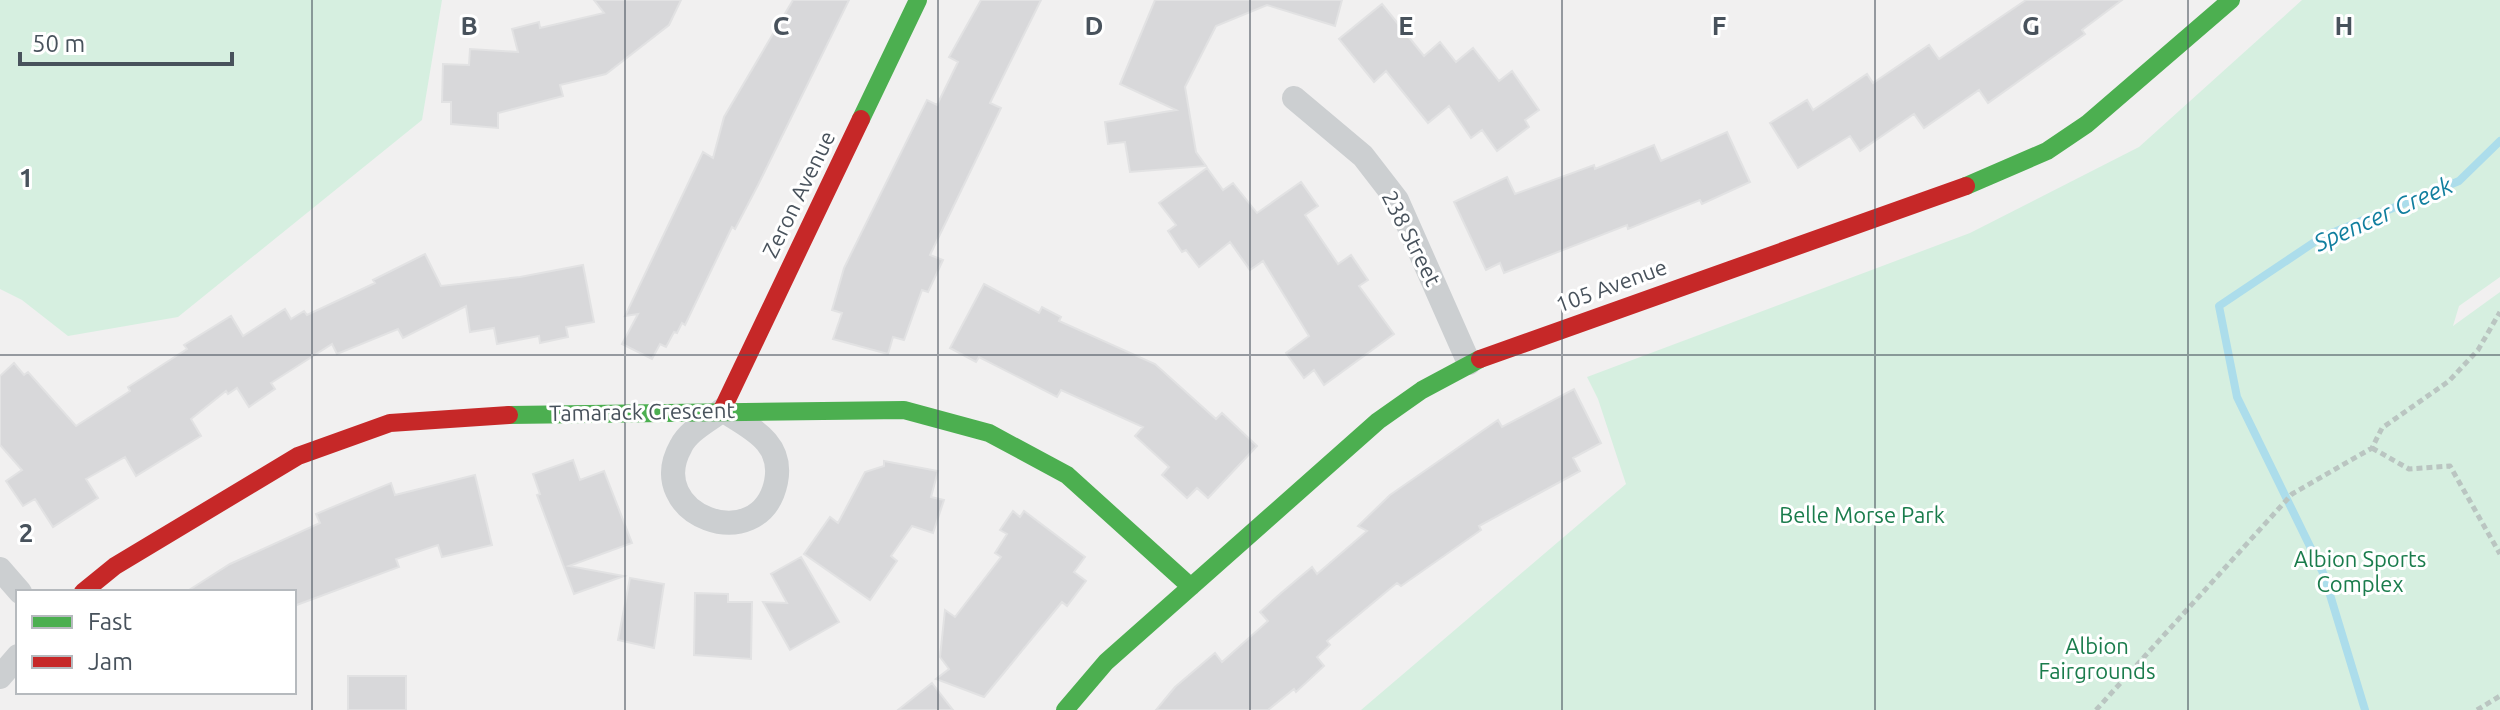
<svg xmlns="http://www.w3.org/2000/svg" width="2500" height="710" viewBox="0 0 2500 710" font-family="Ubuntu,sans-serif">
	<rect width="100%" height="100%" fill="#f1f0f0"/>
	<!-- green -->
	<path fill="#d6efe0" d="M0 0H442L422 120 178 317 68 336 22 300 0 289Z
		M2302 0H2500V277L2459 306 2453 326 2500 292V710H1361L1626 484 1598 399 1587 377 1970 233 2139 147Z"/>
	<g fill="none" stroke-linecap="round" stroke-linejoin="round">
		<!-- stream -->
		<path stroke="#acddeb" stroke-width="8" d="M2365 710 2324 575 2237 397 2219 306 2322 237 2459 181 2500 141"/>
	</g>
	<!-- building -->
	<path fill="#d8d8da" stroke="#e2e2e3" stroke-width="2" d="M594 0H681L669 25 606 74 560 85 563 96 498 113V128L451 124V102H442L443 64 469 65 470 49 518 52 512 29 539 22 540 28 604 13Z
		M793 0H849L758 185 735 229 732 227 685 325 682 323 677 333 674 332 666 347 660 344 652 359 622 344 638 314 625 316 703 152 713 158 724 117Z
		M981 0H1041L990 103 1001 108 930 255 943 260 928 292 922 290 904 340 893 337 888 354 833 339 842 313 832 310 844 268 927 100 937 105 958 62 949 57Z
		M1155 0H1342L1335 26 1267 5 1216 26 1185 87 1196 152 1206 166 1130 172 1125 142 1108 144 1105 122 1176 110 1120 84Z
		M2026 0H2122L2082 30 2085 34 1988 103 1979 90 1924 128 1914 114 1860 151 1850 136 1798 168 1770 123 1807 100 1813 110 1867 74 1873 83 1929 45 1939 59Z
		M1382 4 1424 56 1440 42 1456 62 1473 48 1499 81 1512 71 1539 110 1525 120 1529 127 1497 151 1482 130 1471 138 1449 106 1428 123 1386 71 1374 82 1339 39Z
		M1727 132 1750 182 1702 204 1700 200 1628 229 1627 225 1504 273 1500 263 1486 270 1454 202 1507 177 1515 194 1594 165 1595 169 1654 145 1661 161Z
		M1207 168 1223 190 1233 183 1257 213 1301 182 1318 206 1305 215 1338 264 1351 255 1368 280 1359 286 1394 334 1324 385 1314 370 1304 378 1286 353 1309 336 1263 261 1250 270 1230 242 1199 267 1186 250 1182 252 1168 231 1176 225 1159 203Z
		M425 254 441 286 520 277 583 265 594 322 566 327 568 337 540 343 539 336 497 344 494 328 470 332 466 306 403 338 398 329 337 354 332 344 271 383 275 389 249 407 237 388 228 394 226 391 191 419 201 436 136 476 125 457 86 479 98 498 53 527 35 499 23 506 6 481 22 470 0 445V376L14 363 24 375 28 372 76 426 130 391 128 387 187 349 184 345 231 316 243 336 285 309 291 319 304 311 307 315 375 283 373 280Z
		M984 284 1039 313 1042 307 1061 317 1059 321 1155 364 1216 419 1222 413 1257 446 1208 498 1197 488 1187 498 1162 475 1169 467 1135 436 1143 427 1061 390 1057 397 979 357 976 362 950 348Z
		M1574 389 1601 443 1573 458 1580 471 1479 526 1481 530 1401 586 1397 583 1386 592 1327 641 1330 645 1317 657 1324 666 1296 692 1294 689 1268 710H1156L1175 687 1215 653 1222 662 1268 621 1260 612 1281 593 1312 567 1317 574 1367 531 1358 526 1390 495 1498 420 1502 427Z
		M573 460 580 480 604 471 632 543 569 566 624 576 574 594 537 495 540 494 533 474Z
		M884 461 938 471 931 497 944 500 933 533 912 526 891 556 897 561 870 600 804 554 830 517 838 523 865 472 884 466Z
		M475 475 492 545 442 557 438 545 396 559 399 567 294 606V592H186L230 564 320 523 316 514 352 499 391 483 395 495Z
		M1013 511 1020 517 1024 511 1085 557 1074 572 1086 581 1067 606 1062 602 984 697 936 679 949 669 940 657 945 610 955 617 1001 557 995 553 1007 534 1000 530Z
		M801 557 839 622 790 650 763 602 787 603 771 574Z
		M630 578 664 584 654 648 618 640Z
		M695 593 728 594V602H752L751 659 694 655Z
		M348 676H406V710H348Z
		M932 683 953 710H898Z"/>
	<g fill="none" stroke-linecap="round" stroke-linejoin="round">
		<!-- path -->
		<path stroke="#bac5c1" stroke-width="5" stroke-dasharray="6 4" stroke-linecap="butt" d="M2372 448 2409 469 2450 466 2500 554
			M2096 710 2292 494 2372 448 2382 428 2449 381 2478 350 2500 312
			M2477 710 2500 696"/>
		<!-- street -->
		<path stroke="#cccfd1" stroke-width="24" d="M1294 98 1363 156 1397 200 1469 363
			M722 410C750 428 784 442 776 482 760 559 642 515 681 446 689 430 709 421 722 410Z
			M0 569 20 592
			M0 677 18 656"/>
		<!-- fast -->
		<path stroke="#4caf50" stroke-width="18" d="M861 119 918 0
			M1966 186 2047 151 2087 124 2231 0
			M509 415 904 410 989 433 1067 475 1191 587
			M1065 710 1106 662 1378 421 1422 390 1480 359"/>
		<!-- jam -->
		<path stroke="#c62828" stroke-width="18" d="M1480 359 1966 186
			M722 410 861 119
			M83 592 115 566 298 456 390 423 509 415"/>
	</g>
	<!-- grid -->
	<path fill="none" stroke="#48525c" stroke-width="2" stroke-opacity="0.55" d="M312 0V710M625 0V710M938 0V710M1250 0V710M1562 0V710M1875 0V710M2188 0V710M0 355H2500"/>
	<g text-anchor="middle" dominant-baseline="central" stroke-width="6" stroke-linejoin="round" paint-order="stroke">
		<!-- street labels -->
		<g font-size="22" fill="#48525c" stroke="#fff">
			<text transform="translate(798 194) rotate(-64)">Zeron Avenue</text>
			<text transform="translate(1412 238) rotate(63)">238 Street</text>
			<text transform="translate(1611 285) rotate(-20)">105 Avenue</text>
			<text transform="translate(642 411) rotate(-1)">Tamarack Crescent</text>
		</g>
		<!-- park labels -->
		<g font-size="22" fill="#1a7c4c" stroke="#fff">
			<text x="1862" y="514">Belle Morse Park</text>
			<text x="2360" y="558">Albion Sports<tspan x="2360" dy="25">Complex</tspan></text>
			<text x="2097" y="645">Albion<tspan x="2097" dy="25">Fairgrounds</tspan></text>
		</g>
		<!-- water labels -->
		<g font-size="24" font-style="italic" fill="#117f9f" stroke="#fff">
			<text transform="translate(2383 214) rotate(-24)">Spencer Creek</text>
		</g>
	</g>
	<g font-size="26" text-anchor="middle" font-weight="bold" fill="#48525c" stroke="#fff" stroke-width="6" stroke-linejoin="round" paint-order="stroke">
		<text x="469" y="35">B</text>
		<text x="781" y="35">C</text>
		<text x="1094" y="35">D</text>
		<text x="1406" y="35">E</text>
		<text x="1719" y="35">F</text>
		<text x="2031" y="35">G</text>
		<text x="2344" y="35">H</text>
		<text x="26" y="187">1</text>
		<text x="26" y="542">2</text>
	</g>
	<!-- legend -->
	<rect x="16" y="590" width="280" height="104" fill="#ffffff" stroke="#b6babe" stroke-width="2"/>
	<rect x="32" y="616" width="40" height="12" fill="#4caf50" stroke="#b6babe" stroke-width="2"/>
	<text x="88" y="630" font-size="24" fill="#48525c">Fast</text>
	<rect x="32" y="656" width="40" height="12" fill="#c62828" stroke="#b6babe" stroke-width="2"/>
	<text x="88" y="670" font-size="24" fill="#48525c">Jam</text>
	<!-- scale -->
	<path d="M20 52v12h212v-12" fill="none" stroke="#48525c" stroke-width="4"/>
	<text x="32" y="52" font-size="24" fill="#48525c" stroke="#ffffff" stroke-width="6" paint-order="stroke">50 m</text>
</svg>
